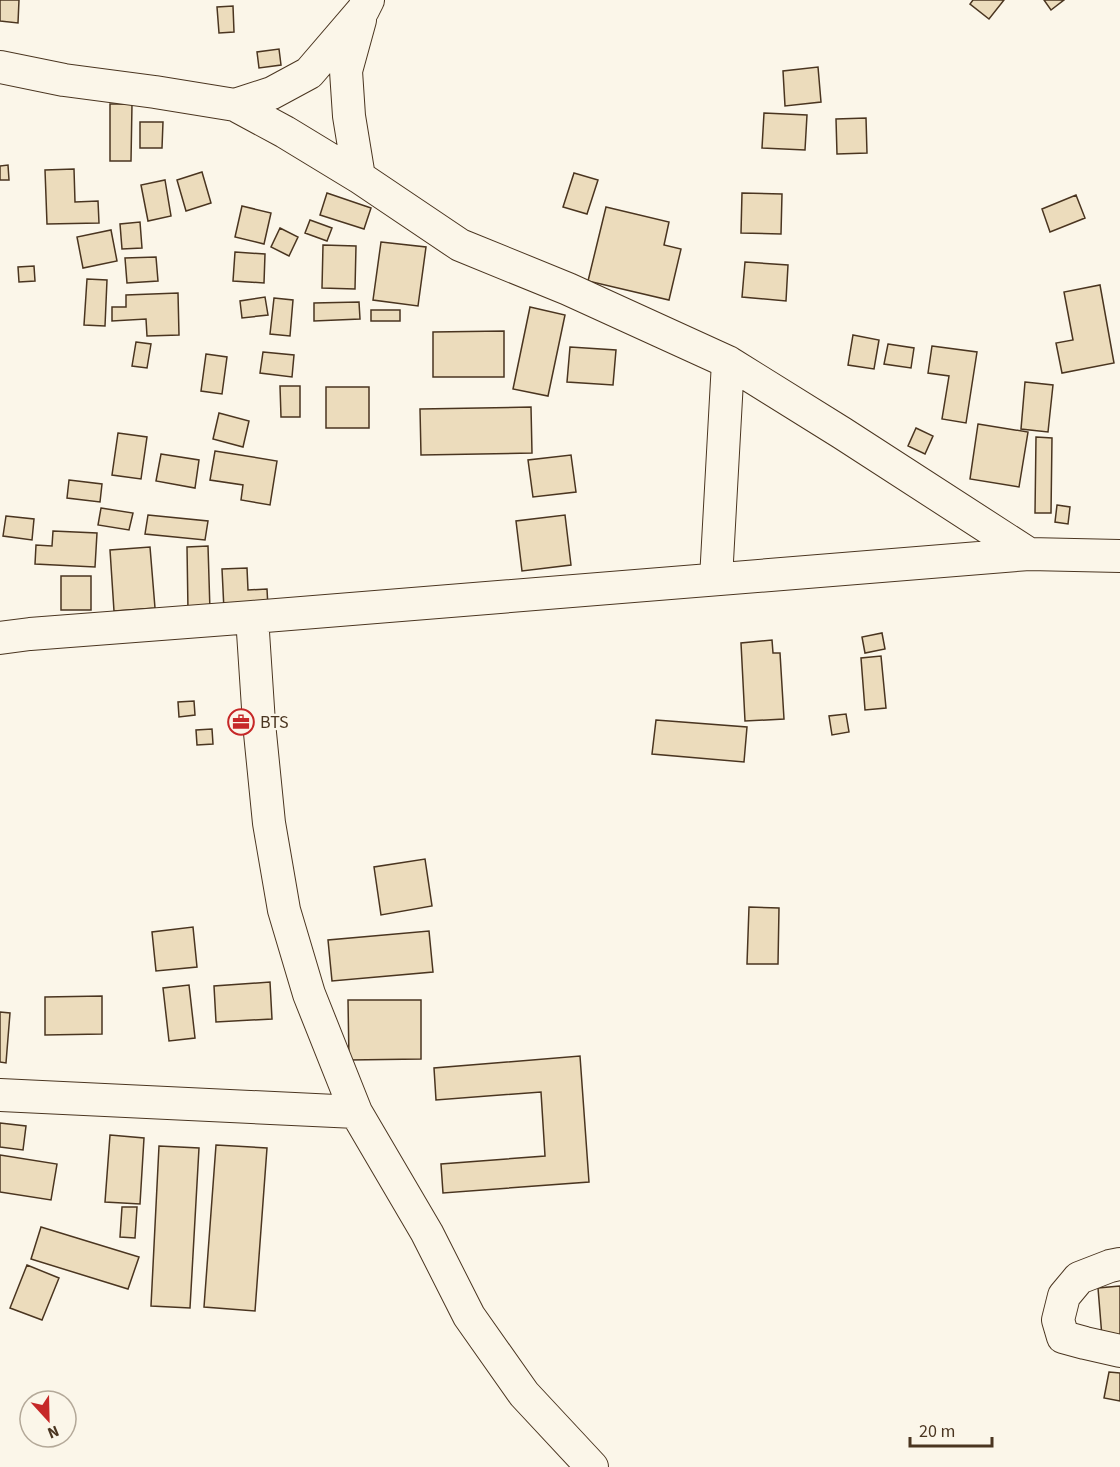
<svg xmlns="http://www.w3.org/2000/svg" width="1120" height="1467" viewBox="0 0 1120 1467" font-family="'Source Sans 3',sans-serif">
	<rect width="100%" height="100%" fill="#fbf6e9"/>
	<!-- building -->
	<path fill="#ecdcbc" stroke="#4a3520" stroke-width="1.5" d="M0 0H19L18 23 0 21Z
		M973 0H1004L989 19 970 4Z
		M1044 0H1064L1051 10Z
		M233 6 234 32 219 33 217 7Z
		M279 49 281 65 259 68 257 52Z
		M818 67 821 102 785 106 783 71Z
		M110 104H132L131 161H110Z
		M764 113 807 115 805 150 762 148Z
		M866 118 867 153 837 154 836 119Z
		M140 122H163L162 148H140Z
		M8 165 9 180H0V166Z
		M74 169 75 202 98 201 99 223 47 224 45 170Z
		M202 172 211 203 186 211 177 180Z
		M574 173 598 180 587 214 563 207Z
		M165 180 171 216 148 221 141 185Z
		M327 193 371 208 364 229 320 215Z
		M742 193 782 194 781 234 741 233Z
		M1076 195 1085 218 1050 232 1042 209Z
		M242 206 271 213 264 244 235 237Z
		M606 207 669 222 664 245 681 249 669 300 588 281Z
		M310 220 332 228 327 241 305 233Z
		M140 222 142 248 122 249 120 224Z
		M280 228 298 237 289 256 271 247Z
		M111 230 117 261 83 268 77 237Z
		M381 242 426 247 418 306 373 300Z
		M323 245 356 246 355 289 322 288Z
		M235 252 265 254 264 283 233 281Z
		M156 257 158 281 127 283 125 258Z
		M745 262 788 265 786 301 742 297Z
		M34 266 35 281 19 282 18 267Z
		M87 279 107 280 105 326 84 325Z
		M1100 285 1114 363 1062 373 1056 343 1073 340 1064 292Z
		M178 293 179 335 147 336 146 319 112 321V307H126V295Z
		M265 297 268 315 242 318 240 301Z
		M274 298 293 300 290 336 270 334Z
		M359 302 360 319 314 321V303Z
		M530 307 565 315 548 396 513 389Z
		M371 310H400V321H371Z
		M504 331V377H433V332Z
		M853 335 879 340 874 369 848 365Z
		M136 342 151 344 147 368 132 366Z
		M888 344 914 348 911 368 884 364Z
		M932 346 977 352 966 423 942 419 949 376 928 373Z
		M570 347 616 350 613 385 567 382Z
		M263 352 294 355 292 377 260 373Z
		M206 354 227 357 222 394 201 391Z
		M1025 382 1053 385 1048 432 1021 429Z
		M280 386H300V417H281Z
		M326 387H369V428H326Z
		M531 407 532 453 421 455 420 409Z
		M219 413 249 421 243 447 213 439Z
		M978 424 1028 432 1019 487 970 479Z
		M916 428 933 436 925 454 908 446Z
		M118 433 147 437 141 479 112 475Z
		M1036 437 1052 438 1051 513H1035Z
		M215 451 277 461 270 505 241 500 243 485 210 480Z
		M161 454 199 460 195 488 156 481Z
		M571 455 576 492 533 497 528 460Z
		M69 480 102 484 100 502 67 498Z
		M1057 505 1070 507 1068 524 1055 522Z
		M101 508 133 513 129 530 98 525Z
		M148 515 208 521 205 540 145 534Z
		M565 515 571 565 522 571 516 521Z
		M6 516 34 519 32 540 3 536Z
		M53 531 97 533 95 567 35 564 36 545 52 546Z
		M208 546 210 611H188L187 547Z
		M150 547 155 608 114 611 110 550Z
		M247 568 248 590 267 589 268 608 224 610 222 569Z
		M61 576H91V610H61Z
		M882 633 885 649 865 653 862 637Z
		M772 640 773 653H780L784 719 745 721 741 643Z
		M881 656 886 708 865 710 861 658Z
		M194 701 195 715 179 717 178 702Z
		M846 714 849 732 832 735 829 716Z
		M656 720 747 727 744 762 652 754Z
		M212 729 213 744 197 745 196 730Z
		M425 859 432 906 381 915 374 867Z
		M749 907 779 908 778 964H747Z
		M193 927 197 967 156 971 152 932Z
		M429 931 433 972 332 981 328 940Z
		M270 982 272 1019 216 1022 214 986Z
		M189 985 195 1038 169 1041 163 988Z
		M102 996V1034L45 1035V997Z
		M348 1000H421V1059L349 1060Z
		M0 1012 10 1013 6 1063 0 1062Z
		M580 1056 589 1182 443 1193 441 1164 545 1156 541 1092 436 1100 434 1068Z
		M0 1123 26 1126 23 1150 0 1147Z
		M110 1135 144 1138 140 1204 105 1202Z
		M216 1145 267 1148 255 1311 204 1307Z
		M159 1146 199 1148 190 1308 151 1306Z
		M0 1155 57 1164 51 1200 0 1192Z
		M122 1207H137L135 1238 120 1237Z
		M41 1227 139 1257 128 1289 31 1259Z
		M27 1265 59 1278 42 1320 10 1308Z
		M1120 1286V1335L1102 1337 1098 1288Z
		M1109 1372 1120 1373V1401L1104 1398Z"/>
	<g fill="none" stroke-linecap="round" stroke-linejoin="round">
		<!-- minor casing -->
		<g stroke="#4a3520" stroke-width="34">
			<path id="minor" d="M0 67 64 80 155 92 235 105 285 132 359 177 460 245 568 289 728 362 842 433 1029 554
				M235 105 272 93 309 73 363 10 368 0
				M359 177 349 116 346 71 360 20
				M716 579 728 362
				M252 617 259 723 269 823 284 910 309 994 356 1112 427 1233 469 1316 524 1394 592 1467
				M0 638 30 634 252 617 1029 554 1120 556
				M0 1095 356 1112
				M1120 1264 1110 1266 1079 1278 1064 1296 1058 1320 1063 1337 1085 1343 1120 1351"/>
		</g>
		<!-- minor -->
		<use href="#minor" stroke="#fbf6e9" stroke-width="32"/>
	</g>
	<!-- icons -->
	<defs>
		<g id="office-ring" transform="scale(1.35)"><circle r="9.5" fill="#fbf6e9" stroke="#c62828" stroke-width="1.5"/><path d="M-6-3h4V-5.5h4V-3h4V5H-6ZM-1-4.5V-3h2v-1.5ZM-6 0V1H6V0Z" fill="#c62828"/></g>
	</defs>
	<g fill-rule="evenodd">
		<use href="#office-ring" x="241" y="722"/>
	</g>
	<g text-anchor="middle" dominant-baseline="central" stroke-width="4.5" stroke-linejoin="round" paint-order="stroke">
		<!-- poi labels -->
		<g font-size="18" fill="#4a3520" stroke="#fbf6e9" text-anchor="start">
			<text x="260" y="722">BTS</text>
		</g>
	</g>
	<!-- north arrow -->
	<g transform="translate(48 1419) rotate(158)"><circle r="28" fill="#fbf6e9" stroke="#b4a999" stroke-width="1.5"/>
	<path d="M0-4.5L10 22L0 15L-10 22Z" fill="#c62828"/>
	<text y="-9" font-size="16" font-weight="bold" text-anchor="middle" fill="#4a3520">N</text>
	</g>
	<!-- scale -->
	<path d="M910 1437v9h82v-9" fill="none" stroke="#4a3520" stroke-width="3"/>
	<text x="919" y="1437" font-size="18" fill="#4a3520" stroke="#fbf6e9" stroke-width="4.5" paint-order="stroke">20 m</text>
</svg>
